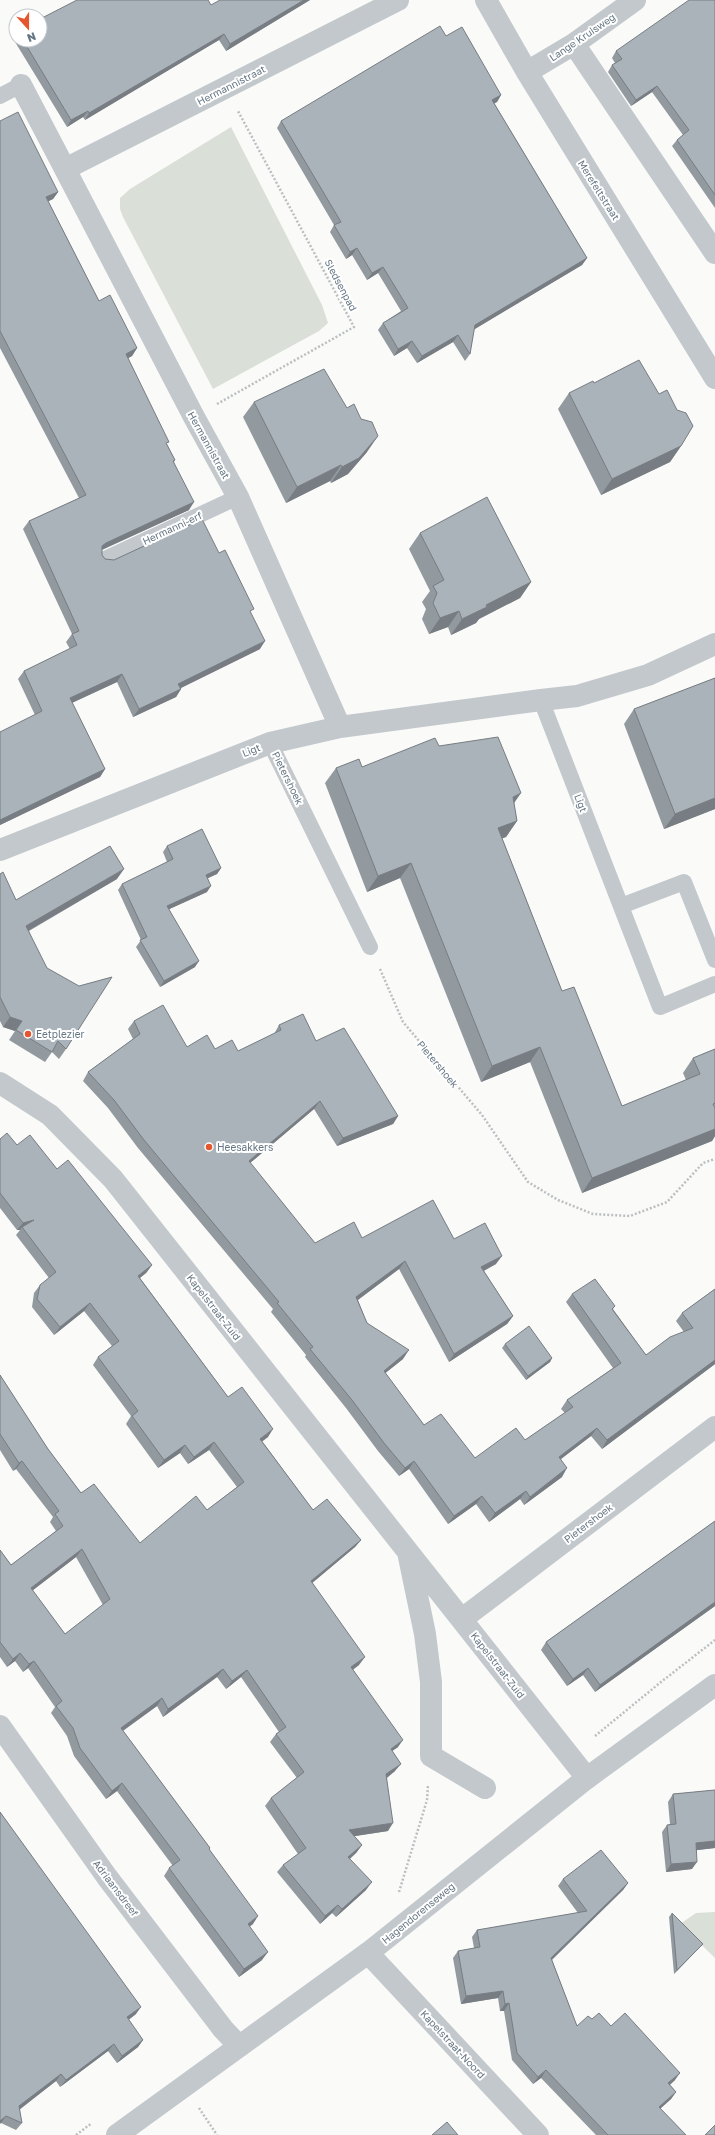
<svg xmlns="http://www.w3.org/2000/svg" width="715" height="2135" viewBox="0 0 715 2135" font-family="'Golos Text',sans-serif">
	<rect width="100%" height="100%" fill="#fafaf8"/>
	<!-- green -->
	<path fill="#dadfd7" d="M231 127 322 305 328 323 319 331 213 389 123 217 120 209V198L130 189Z
		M715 1912V1958L680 1924 696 1913Z"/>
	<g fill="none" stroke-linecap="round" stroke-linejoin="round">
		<!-- path -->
		<path stroke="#bbbfc2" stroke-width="2.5" stroke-dasharray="2 2" stroke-linecap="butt" d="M217 404 354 327 238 111
			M380 969 403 1022 482 1115 528 1182 558 1200 593 1214 630 1216 667 1202 703 1163 715 1159
			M595 1736 661 1682 715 1640
			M399 1892 427 1800 428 1785
			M199 2108 217 2135
			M76 2135 92 2123"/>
		<!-- service -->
		<path stroke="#c3c8cc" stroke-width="16" d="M0 96 21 85
			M105 559 238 497
			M541 700 660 1007 715 984
			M270 743 370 947
			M621 906 684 882 715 960"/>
		<!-- minor -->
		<path stroke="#c3c8cc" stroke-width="22" d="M486 0 527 72 715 378
			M574 44 715 253
			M527 72 574 44 635 0
			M21 85 65 169
			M340 727 238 497 194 417 65 169 398 0
			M0 850 270 743 340 727 541 700 577 696 648 675 715 644
			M0 1083 50 1115 113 1179 587 1778
			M409 1557 425 1634 431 1682V1756L485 1788
			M462 1619 715 1427
			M0 1726 107 1877 223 2029 239 2046
			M368 1953 538 2135"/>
		<!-- tertiary -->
		<path stroke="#c3c8cc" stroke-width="22" d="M117 2135 368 1953 587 1778 715 1685"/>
	</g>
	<!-- wall -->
	<path fill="#929a9f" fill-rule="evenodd" d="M310 0 226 51 219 40 85 120 83 117 67 127 12 37 16 32V40H40L211 5Z
		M715 0V208L672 146 677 140 683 135 652 92 631 106 608 72 612 65 615 63 612 58 616 51Z
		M446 36 501 95 497 102 494 103 587 258 582 265 474 329 470 354 465 361 453 342 417 363 407 348 394 356 378 330 383 323 401 311 378 273 367 280 352 255 346 259 330 232 334 225 277 128 281 121Z
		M0 121 58 192 53 199 48 201 74 252 99 301 137 348 132 356 128 358 167 444 175 460 174 462 189 510 102 550V555L105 559 114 560 219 553 251 614 260 649 180 688 181 689 176 697 133 717 117 682 72 703 105 769 100 777 0 825V732L35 715 18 679 24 671 70 649 66 642 72 634 23 529 29 521 79 498 0 348Z
		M594 383 681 446 670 462 601 495 558 409 569 393Z
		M254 402 367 452 348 474 331 483 330 481 286 503 243 417Z
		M420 533 531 582 520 598 479 619 476 623 451 635 448 627 429 634 422 619 426 609 422 602 430 591 409 549Z
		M715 678V809L664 829 624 724 634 709Z
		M439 746 514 803 517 821 506 837 502 838 562 991 622 1106 686 1080 683 1073 693 1058 715 1049V1136L712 1141 582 1193 530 1062 481 1082 400 878 367 892 325 783 336 768 362 767Z
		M167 846 221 868 217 874 207 878V892L169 909 195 967 160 987 136 947 141 940 118 890 122 884 167 862 163 852Z
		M0 874 16 900 117 879 29 931 66 1049 59 1059 52 1052 45 1062 9 1040 15 1031 3 1027 0 1021Z
		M134 1021 187 1047 238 1051 274 1034 279 1025 316 1041 398 1116 393 1124 337 1146 314 1109 250 1163 315 1243 362 1238 454 1239 496 1264 484 1271 513 1316 507 1324 449 1362 399 1269 358 1300 367 1323 403 1359 385 1373 424 1425 475 1458 525 1440 565 1413 561 1409 567 1400 613 1368 566 1302 572 1294 615 1306 613 1309 646 1355 684 1332 676 1321 682 1313 715 1289V1364L602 1449 591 1436 561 1459 562 1477 524 1505 520 1499 489 1522 476 1504 448 1524 409 1469 399 1476 378 1451 346 1408 305 1357 306 1355 271 1312 273 1309 138 1148 108 1108 83 1081 88 1072 133 1039 128 1029Z
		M0 1139 17 1145 57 1169 152 1265 146 1273 140 1278 228 1397 268 1437 262 1441 313 1510 361 1540 355 1547 312 1583 359 1665 353 1669 398 1747 392 1751 395 1771 387 1778 388 1831 354 1836 362 1845 356 1853 350 1859 366 1890 336 1917 332 1913 320 1924 277 1872 283 1865 298 1854 265 1806 271 1798 297 1778 270 1742 276 1734 279 1732 241 1677 226 1689 217 1677 163 1717 157 1706 123 1731 210 1848 209 1850 253 1924 249 1927 262 1960 239 1977 164 1876 169 1868 173 1866 117 1791 106 1799 74 1756 67 1736 51 1713 55 1707 28 1668 23 1672 15 1661 7 1667 0 1657V1550L11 1565 56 1531 50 1522 53 1517 16 1469 13 1471 0 1450V1375L48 1449 81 1493 140 1543 207 1510 237 1487 209 1450 188 1464 180 1453 158 1468 126 1424 131 1416 93 1365 98 1357 112 1346 84 1311 54 1335 32 1307 34 1293 40 1285 49 1278 16 1235 20 1230H17L0 1208ZM76 1557 103 1605 65 1634 32 1591Z
		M505 1344 552 1358 550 1362 526 1380 502 1348Z
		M715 1521V1606L595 1692 583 1675 567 1686 541 1650 546 1642Z
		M715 1790V1848L696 1850 692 1869 666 1872 662 1832 667 1825 670 1824 668 1802 673 1794Z
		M0 1812 136 2014 128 2020 143 2040 138 2047 117 2063 108 2051 60 2087 56 2081 19 2109 22 2123 16 2130 1 2123Z
		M563 1879 628 1883 623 1890 552 1960 577 2026 592 2019 611 2026 675 2080 670 2085 676 2092 671 2099 660 2109 686 2135H596L541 2078 533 2084 512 2060 504 2011H500L498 1998 461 2004 453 1958 458 1951 474 1948 472 1937 477 1930 578 1913 558 1886Z
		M672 1913 703 1944 700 1947 674 1974 669 1917Z"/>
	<!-- shaded-wall -->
	<path fill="#777d82" d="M304 0H310L226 51 230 44Z
		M224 34 219 40 85 120 89 113Z
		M657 86 652 92 631 106 636 100Z
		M501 95 497 102 488 107 492 100Z
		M88 111 83 117 67 127 71 120Z
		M58 192 53 199 41 205 46 197Z
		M357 248 352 255 346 259 350 252Z
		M587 258 582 265 470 332 475 325Z
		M383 267 378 273 367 280 372 273Z
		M458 335 453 342 417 363 422 356Z
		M412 341 407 348 394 356 398 349Z
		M137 348 132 356 121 362 126 354Z
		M378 436 367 452 348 474 331 483 342 467Z
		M681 446 670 462 601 495 612 479Z
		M341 465 330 481 286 503 297 487Z
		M194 502 189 510 101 550 102 546 106 543Z
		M531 582 520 598 479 619 476 623 451 635 462 619 486 605Z
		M459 611 448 627 429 634 440 618Z
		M265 641 260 649 173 692 178 684Z
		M122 674 117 682 65 706 70 698Z
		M181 689 176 697 133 717 139 709Z
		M105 769 100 777 0 825V820Z
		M521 793 510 809 513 797Z
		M715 798V809L664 829 675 814Z
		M517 821 506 837 488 844 498 828Z
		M411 863 400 878 367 892 378 876Z
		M221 868 217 874 202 881 206 875Z
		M124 869 117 879 19 936 26 926Z
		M211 886 207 892 163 912 167 906Z
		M199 961 195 967 160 987 164 981Z
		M10 1017 22 1021 15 1031 3 1027Z
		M540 1047 530 1062 481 1082 492 1066Z
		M320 1101 314 1109 243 1169 249 1161Z
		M398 1116 393 1124 337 1146 343 1138Z
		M715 1129V1136L712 1141 582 1193 592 1178Z
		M34 1220 22 1227 20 1230H17L23 1223Z
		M502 1256 496 1264 475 1275 481 1267Z
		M405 1261 399 1269 351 1305 356 1297Z
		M152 1265 146 1273 132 1284 138 1276Z
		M90 1303 84 1311 54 1335 60 1327Z
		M513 1316 507 1324 449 1362 454 1354Z
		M409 1350 403 1359 378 1379 384 1371Z
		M552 1358 550 1362 526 1380 528 1376Z
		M715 1360V1364L602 1449 607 1440Z
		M597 1428 591 1436 553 1465 559 1457Z
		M273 1429 268 1437 255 1447 260 1439Z
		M214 1442 209 1450 188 1464 194 1457Z
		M185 1445 180 1453 158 1468 164 1460Z
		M22 1461 16 1469 13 1471 19 1463Z
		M414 1461 409 1469 399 1476 405 1468Z
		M567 1468 562 1477 524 1505 530 1497Z
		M526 1491 520 1499 489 1522 495 1513Z
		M482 1496 476 1504 448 1524 454 1516Z
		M361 1540 355 1547 305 1589 311 1581Z
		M82 1549 76 1557 25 1596 31 1588Z
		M715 1602V1606L595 1692 600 1685Z
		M20 1653 15 1661 7 1667 13 1659Z
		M365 1657 359 1665 346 1675 351 1667Z
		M34 1661 28 1668 23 1672 29 1664Z
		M588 1668 583 1675 567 1686 573 1679Z
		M223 1669 217 1677 163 1717 168 1709Z
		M247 1670 241 1677 226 1689 232 1681Z
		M162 1698 157 1706 115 1736 121 1728Z
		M403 1740 398 1747 385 1756 391 1749Z
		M401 1764 395 1771 381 1782 386 1774Z
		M122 1783 117 1791 106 1799 112 1791Z
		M393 1823 388 1831 343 1838 349 1830Z
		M715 1841V1848L690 1851 696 1843Z
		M362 1845 356 1853 342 1865 348 1857Z
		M697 1862 692 1869 666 1872 671 1864Z
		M372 1882 366 1890 336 1917 342 1909Z
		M628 1883 623 1890 546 1965 551 1958Z
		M338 1905 332 1913 320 1924 325 1916Z
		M258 1916 253 1924 242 1932 248 1924Z
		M703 1944 700 1947 674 1974 677 1970Z
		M268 1952 262 1960 239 1977 244 1969Z
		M503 1991 498 1998 461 2004 466 1996Z
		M509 2003 504 2011H500L505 2004Z
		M141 2007 136 2014 122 2025 127 2017Z
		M143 2040 138 2047 117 2063 122 2056Z
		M114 2044 108 2051 60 2087 66 2080Z
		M546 2070 541 2078 533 2084 538 2077Z
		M680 2073 675 2080 663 2090 668 2083Z
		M61 2074 56 2081 14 2114 19 2106Z
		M676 2092 671 2099 654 2114 659 2107Z
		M6 2116 1 2123 0 2124V2121Z"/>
	<!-- building -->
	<path fill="#aab3b9" stroke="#777d82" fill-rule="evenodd" d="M77 0H208L211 5 220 0H304L230 44 224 34 89 113 88 111 71 120 23 40H40V19Z
		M689 0H715V195L677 140 689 130 657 86 636 100 612 65 622 59 616 51Z
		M440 26 446 36 462 27 501 95 492 100 587 258 475 325 470 354 458 335 422 356 412 341 398 349 383 323 408 308 383 267 372 273 357 248 350 252 334 225 341 222 281 121Z
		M18 112 58 192 46 197 74 252 99 301 110 295 137 348 126 354 169 442 166 443 175 460 173 461 194 502 106 543 102 546V555L105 559 114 560 202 519 219 553 225 550 254 609 250 611 265 641 178 684 181 689 139 709 122 674 70 698 105 769 0 820V732L42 711 24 671 77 645 72 634 79 631 29 521 86 495 0 331V121Z
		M639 360 659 394 667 390 677 410 686 413 693 426 681 446 612 479 569 393 593 381 594 383Z
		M324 369 347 408 354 404 361 419 372 422 378 436 359 458 342 467 341 465 297 487 254 402Z
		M487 497 531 582 486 605 487 607 462 619 459 611 440 618 433 603 437 593 433 586 444 580 420 533Z
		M715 678V798L675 814 634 709Z
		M498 737 521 793 513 797 517 821 498 828 562 991 574 987 622 1106 700 1074 693 1058 715 1049V1103L713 1104 715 1108V1129L592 1178 540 1047 492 1066 411 863 378 876 336 768 359 759 362 767 435 738 439 746Z
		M202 829 221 868 206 875 211 886 167 906 199 961 164 981 140 940 147 937 122 884 173 859 167 846Z
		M110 846 124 869 26 926 47 968 79 986 112 977 66 1049 58 1041 52 1052 16 1030 22 1021 10 1017 0 997V874L3 872 16 900Z
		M163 1005 187 1047 207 1035 215 1049 232 1040 238 1051 281 1030 279 1025 303 1014 316 1041 344 1028 398 1116 343 1138 320 1101 249 1161 315 1243 354 1222 362 1238 433 1200 454 1239 485 1223 502 1256 481 1267 513 1316 454 1354 405 1261 356 1297 367 1323 409 1350 384 1371 424 1425 441 1414 475 1458 516 1428 525 1440 573 1407 567 1400 621 1363 572 1294 595 1279 615 1306 612 1309 646 1355 670 1337 693 1328 682 1313 715 1289V1360L607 1440 597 1428 559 1457 567 1468 530 1497 526 1491 495 1513 482 1496 454 1516 414 1461 405 1468 384 1443 352 1400 310 1349 313 1347 277 1303 279 1302 144 1140 114 1100 88 1072 140 1034 134 1021Z
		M7 1133 17 1145 30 1135 57 1169 68 1160 152 1265 138 1276 228 1397 242 1387 273 1429 260 1439 313 1510 327 1499 361 1540 311 1581 365 1657 351 1667 403 1740 391 1749 401 1764 386 1774 393 1823 349 1830 362 1845 348 1857 372 1882 342 1909 338 1905 325 1916 283 1865 306 1848 271 1798 304 1772 276 1734 286 1727 247 1670 232 1681 223 1669 168 1709 162 1698 121 1728 210 1848 209 1849 258 1916 248 1924 268 1952 244 1969 169 1868 180 1860 122 1783 112 1791 80 1748 73 1728 56 1706 62 1701 34 1661 29 1664 20 1653 13 1659 0 1642V1550L11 1565 63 1526 55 1514 59 1511 22 1461 19 1463 0 1434V1375L48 1449 81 1493 94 1484 140 1543 196 1496 207 1510 244 1482 214 1442 194 1457 185 1445 164 1460 132 1416 138 1411 98 1357 119 1341 90 1303 60 1327 37 1299 40 1285 56 1272 22 1227 34 1220 23 1223 0 1193V1139ZM82 1549 110 1599 65 1634 31 1588Z
		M529 1326 552 1358 528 1376 505 1344Z
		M715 1521V1602L600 1685 588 1668 573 1679 546 1642Z
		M715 1790V1841L696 1843 697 1862 671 1864 667 1825 676 1824 673 1794Z
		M0 1812 141 2007 127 2017 143 2040 122 2056 114 2044 66 2080 61 2074 19 2106 22 2123 6 2116 0 2121Z
		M601 1850 628 1883 551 1958 577 2026 588 2016 592 2019 599 2013 611 2026 625 2013 680 2073 668 2083 676 2092 659 2107 686 2135H608L546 2070 538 2077 517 2053 509 2003 505 2004 503 1991 466 1996 458 1951 480 1947 477 1930 587 1911 563 1879Z
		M672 1913 703 1944 677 1970Z
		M447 2122 458 2135H432Z
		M715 2125V2135H705Z"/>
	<!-- markers -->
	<g fill="#e4572e" stroke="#fff" stroke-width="1.5">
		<circle cx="28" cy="1034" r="4"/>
		<circle cx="209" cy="1147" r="4"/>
	</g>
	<g text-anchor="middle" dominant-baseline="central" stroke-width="4" stroke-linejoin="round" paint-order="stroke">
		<!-- street labels -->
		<g font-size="10" fill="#657683" stroke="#fff">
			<text transform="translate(582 37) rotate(-34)">Lange Kruisweg</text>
			<text transform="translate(231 85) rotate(-27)">Hermannistraat</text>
			<text transform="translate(599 190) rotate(58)">Merefeltstraat</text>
			<text transform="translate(341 285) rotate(62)">Sledsenpad</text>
			<text transform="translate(209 445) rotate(61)">Hermannistraat</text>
			<text transform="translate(172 528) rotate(-25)">Hermanni-erf</text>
			<text transform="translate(251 750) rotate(-22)">Ligt</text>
			<text transform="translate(288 778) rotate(64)">Pietershoek</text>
			<text transform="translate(581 803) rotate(69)">Ligt</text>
			<text transform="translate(438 1064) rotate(50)">Pietershoek</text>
			<text transform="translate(214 1307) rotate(52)">Kapelstraat-Zuid</text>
			<text transform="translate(588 1523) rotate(-37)">Pietershoek</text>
			<text transform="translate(498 1665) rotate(52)">Kapelstraat-Zuid</text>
			<text transform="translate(116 1888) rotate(53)">Adriaansdreef</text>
			<text transform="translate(418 1913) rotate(-39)">Hagendorenseweg</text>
			<text transform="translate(453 2044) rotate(47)">Kapelstraat-Noord</text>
		</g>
		<!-- poi labels -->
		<g font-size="10" fill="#657683" stroke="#fff" text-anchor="start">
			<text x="36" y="1034">Eetplezier</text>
			<text x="217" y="1147">Heesakkers</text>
		</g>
	</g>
	<!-- north arrow -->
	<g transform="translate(28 28) rotate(159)"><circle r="19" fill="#ffffff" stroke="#c1c8cd"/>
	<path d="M0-3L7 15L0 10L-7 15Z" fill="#e4572e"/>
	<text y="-6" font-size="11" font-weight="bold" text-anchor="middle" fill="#657683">N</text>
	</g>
</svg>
